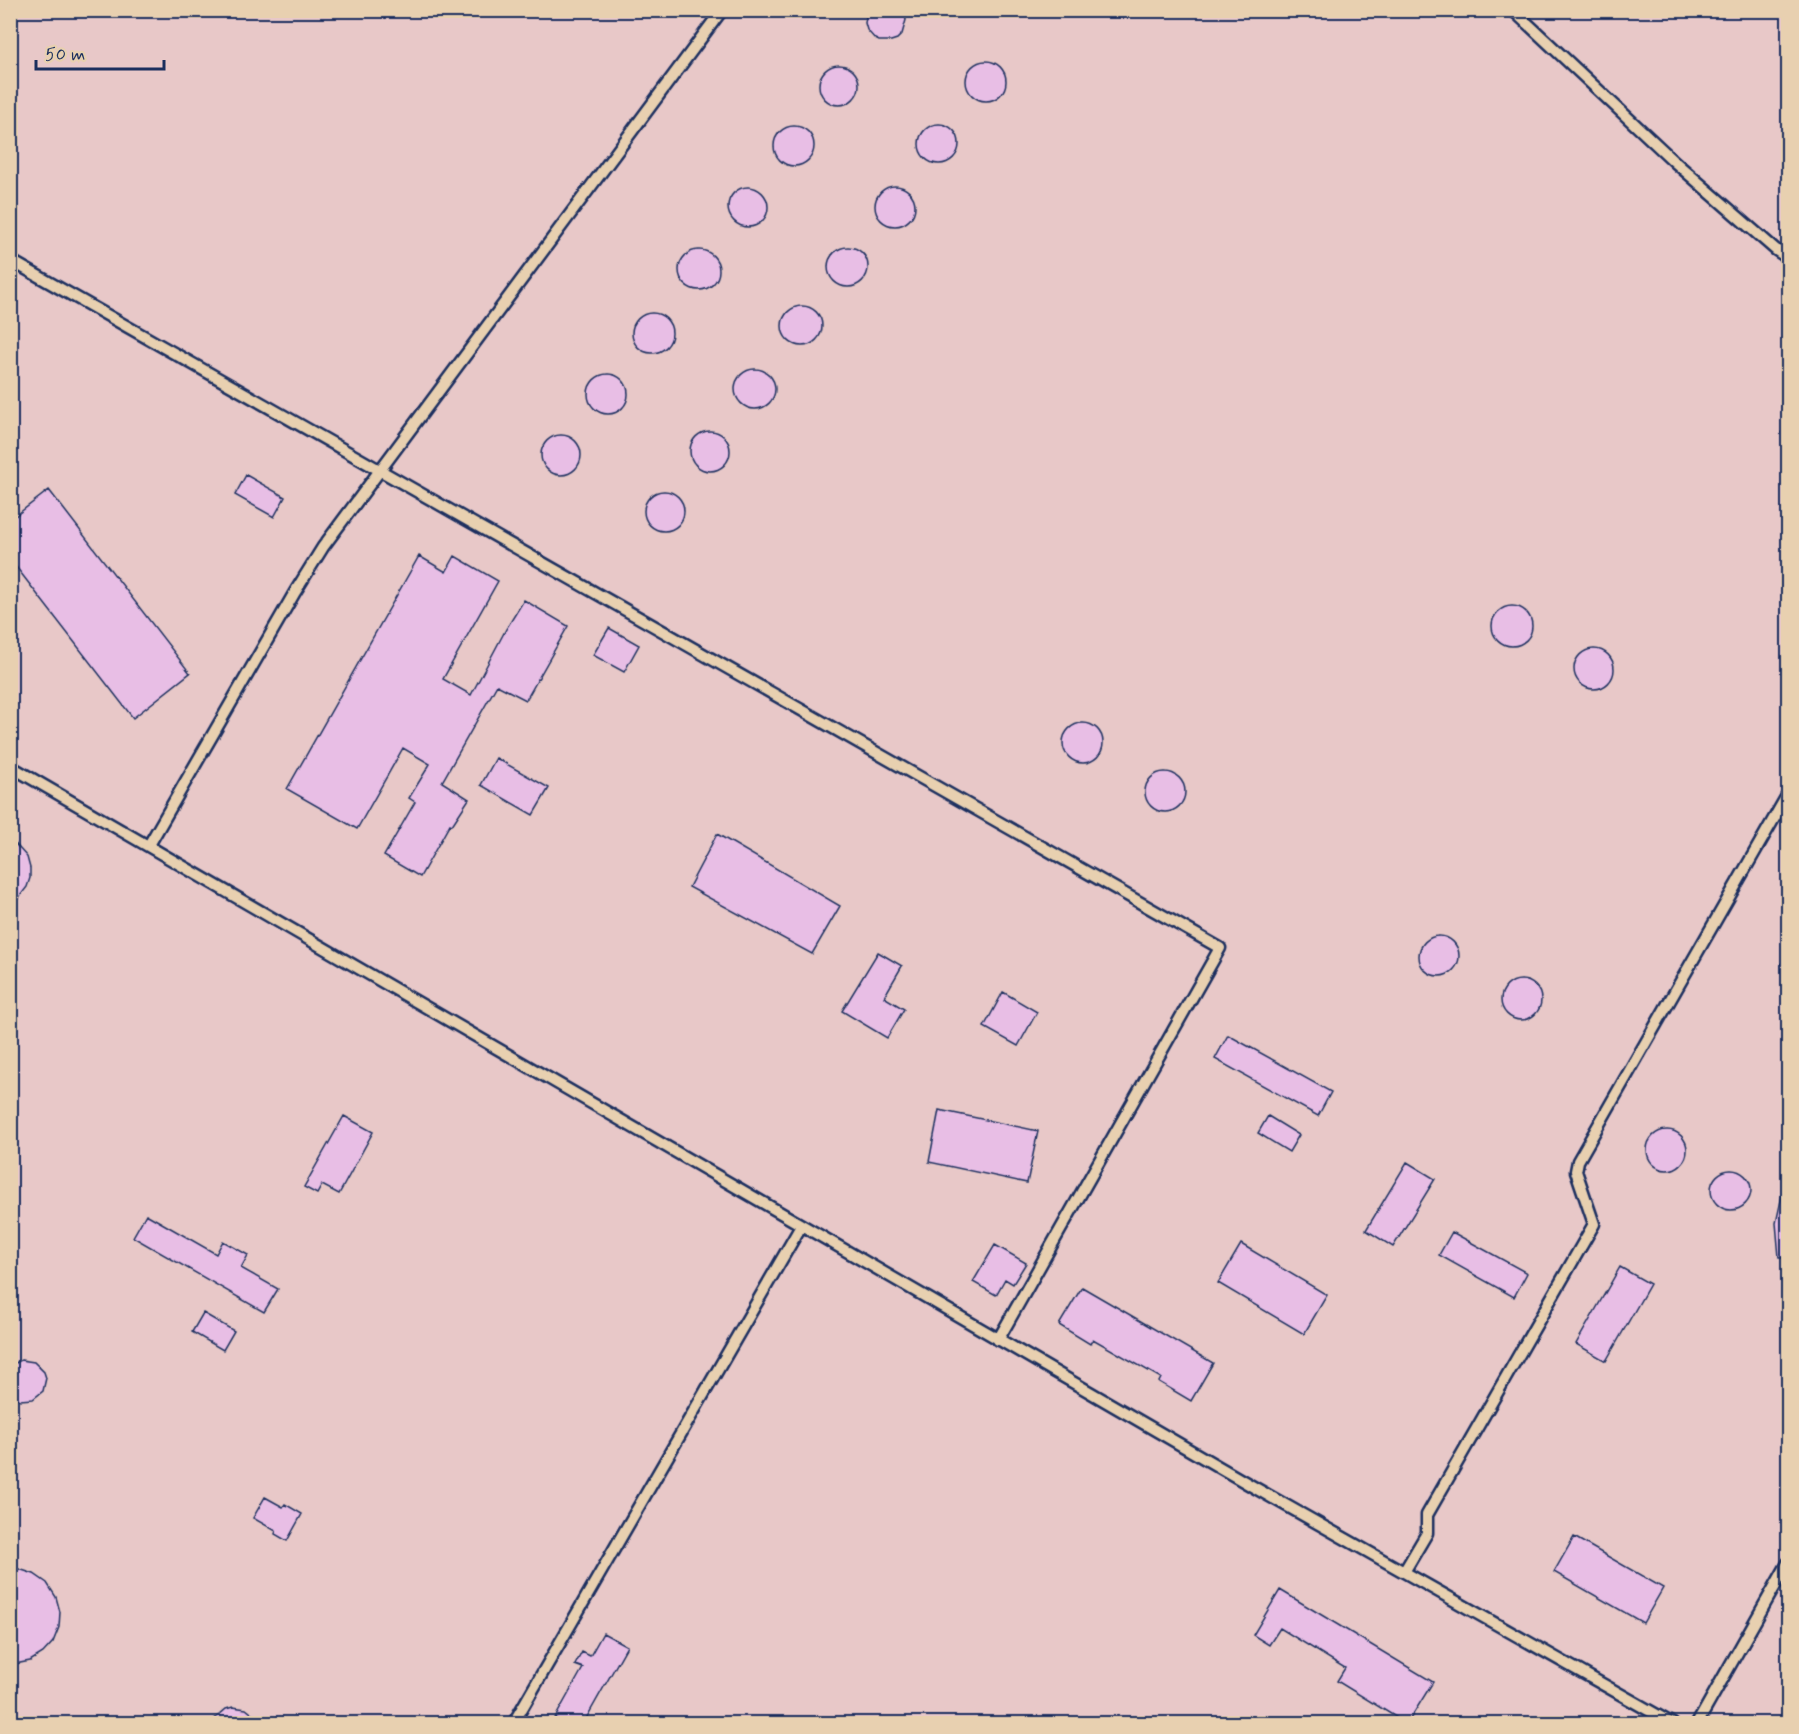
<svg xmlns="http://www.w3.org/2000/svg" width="1799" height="1734" viewBox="0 0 1799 1734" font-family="Mynerve,sans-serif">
	<rect width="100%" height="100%" fill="#e8ccbb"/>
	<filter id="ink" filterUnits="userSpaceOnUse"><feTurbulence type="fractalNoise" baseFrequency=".0167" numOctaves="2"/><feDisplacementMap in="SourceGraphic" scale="12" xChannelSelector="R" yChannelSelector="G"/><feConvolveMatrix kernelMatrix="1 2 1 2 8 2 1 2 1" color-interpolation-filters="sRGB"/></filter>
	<g filter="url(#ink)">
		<!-- built -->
		<path fill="#e8c8c8" d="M11 11H1788V1723H11Z"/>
		<!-- building -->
		<path fill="#e8bee5" stroke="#1b2f5e" stroke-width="1.5" d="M867 10H904L906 20 902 34 897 39 891 41H879L875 39 867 30 865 23Z
			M966 81a20 20 0 1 1 40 0a20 20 0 1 1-40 0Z
			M819 85a20 20 0 1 1 40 0a20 20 0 1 1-40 0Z
			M919 144a20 20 0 1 1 40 0a20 20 0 1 1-40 0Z
			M774 146a20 20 0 1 1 40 0a20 20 0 1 1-40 0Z
			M875 206a20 20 0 1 1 40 0a20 20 0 1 1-40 0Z
			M728 207a20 20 0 1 1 40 0a20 20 0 1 1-40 0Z
			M828 267a20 20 0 1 1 40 0a20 20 0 1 1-40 0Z
			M679 270a20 20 0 1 1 40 0a20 20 0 1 1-40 0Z
			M782 326a20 20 0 1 1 40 0a20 20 0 1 1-40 0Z
			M632 333a20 20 0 1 1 40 0a20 20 0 1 1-40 0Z
			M735 389a20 20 0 1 1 40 0a20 20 0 1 1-40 0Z
			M588 394a20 20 0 1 1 40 0a20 20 0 1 1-40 0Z
			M690 451a20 20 0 1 1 40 0a20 20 0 1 1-40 0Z
			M541 455a20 20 0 1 1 40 0a20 20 0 1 1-40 0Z
			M246 475 285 497 274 517 235 495Z
			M49 490 190 673 133 718 10 559V520Z
			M644 511a20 20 0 1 1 40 0a20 20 0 1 1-40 0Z
			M419 556 446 572 455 556 498 581 443 679 471 695 506 629 524 600 568 626 526 700 497 685 442 782 469 799 452 825 450 824 420 877 384 856 415 802 409 798 430 764 403 748 357 829 287 789Z
			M1492 626a20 20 0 1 1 40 0a20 20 0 1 1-40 0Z
			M609 628 639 645 624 672 593 655Z
			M1574 669a20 20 0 1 1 40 0a20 20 0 1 1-40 0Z
			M1063 743a20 20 0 1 1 40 0a20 20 0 1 1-40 0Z
			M496 758 549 788 533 815 481 785Z
			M1145 792a20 20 0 1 1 40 0a20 20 0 1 1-40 0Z
			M717 834 840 906 812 954 689 887Z
			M10 838 27 857 30 868V878L27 887 10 909Z
			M1419 956a20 20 0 1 1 40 0a20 20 0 1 1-40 0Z
			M878 952 902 966 884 997 904 1009 887 1038 842 1011Z
			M1501 1000a20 20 0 1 1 40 0a20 20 0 1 1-40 0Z
			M1003 992 1037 1012 1018 1046 984 1027Z
			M1228 1035 1331 1092 1318 1116 1215 1059Z
			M939 1110 1038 1131 1027 1183 929 1162Z
			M344 1116 373 1132 339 1194 322 1185 317 1194 304 1187Z
			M1268 1116 1299 1135 1289 1152 1258 1133Z
			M1647 1150a20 20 0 1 1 40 0a20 20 0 1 1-40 0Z
			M1407 1162 1435 1179 1393 1247 1366 1230Z
			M1711 1190a20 20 0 1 1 40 0a20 20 0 1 1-40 0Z
			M1783 1191H1788V1257H1779L1776 1223Z
			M146 1214 216 1254 223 1241 248 1255 241 1268 278 1289 264 1312 133 1237Z
			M1452 1232 1527 1273 1514 1297 1439 1255Z
			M1241 1244 1327 1295 1304 1334 1218 1283Z
			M995 1245 1026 1263 1013 1284 1005 1279 996 1295 973 1282Z
			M1620 1267 1650 1284 1606 1361 1576 1344Z
			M1082 1287 1213 1363 1191 1401 1159 1382 1161 1378 1093 1339 1090 1344 1059 1325Z
			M203 1313 234 1331 223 1350 192 1332Z
			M21 1360 34 1362 44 1372 46 1378 43 1391 33 1399 20 1400 10 1394V1366Z
			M265 1497 283 1507 285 1504 302 1514 287 1541 275 1534 276 1531 253 1518Z
			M1574 1537 1663 1588 1643 1623 1554 1572Z
			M10 1569H19L34 1574 47 1583 56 1597 60 1612 59 1627 53 1642 43 1653 30 1661 10 1665Z
			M1280 1590 1433 1682 1407 1724 1337 1681 1345 1668 1280 1628 1269 1645 1253 1635Z
			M603 1633 627 1646 583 1724H565L555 1718 583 1668 575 1665 582 1652 590 1656Z
			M233 1707 246 1709 265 1724H209L226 1709Z"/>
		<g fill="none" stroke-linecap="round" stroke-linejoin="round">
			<!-- lane casing -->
			<g stroke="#1b2f5e" stroke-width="15">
				<path id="lane" d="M1513 10 1676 163 1776 250 1788 258
					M10 260 1220 948 998 1340
					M10 766 1250 1485 1673 1724
					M149 845 295 592 323 547 722 10
					M1404 1572 1427 1533V1515L1594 1224 1576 1171 1578 1161 1788 794
					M513 1724 801 1226
					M1697 1724 1788 1563"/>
			</g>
			<!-- lane -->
			<use href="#lane" stroke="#e8d0b0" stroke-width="10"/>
		</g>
	</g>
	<!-- margin -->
	<rect width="1799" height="1734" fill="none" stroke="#e8d0b0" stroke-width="36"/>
	<rect x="18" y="18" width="1763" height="1698" fill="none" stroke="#1b2f5e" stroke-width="2" filter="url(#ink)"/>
	<!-- scale -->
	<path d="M36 60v9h128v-9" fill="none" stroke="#1b2f5e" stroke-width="3"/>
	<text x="45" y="60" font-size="18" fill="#1b2f5e" stroke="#e8d0b0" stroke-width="4.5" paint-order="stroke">50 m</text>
</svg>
